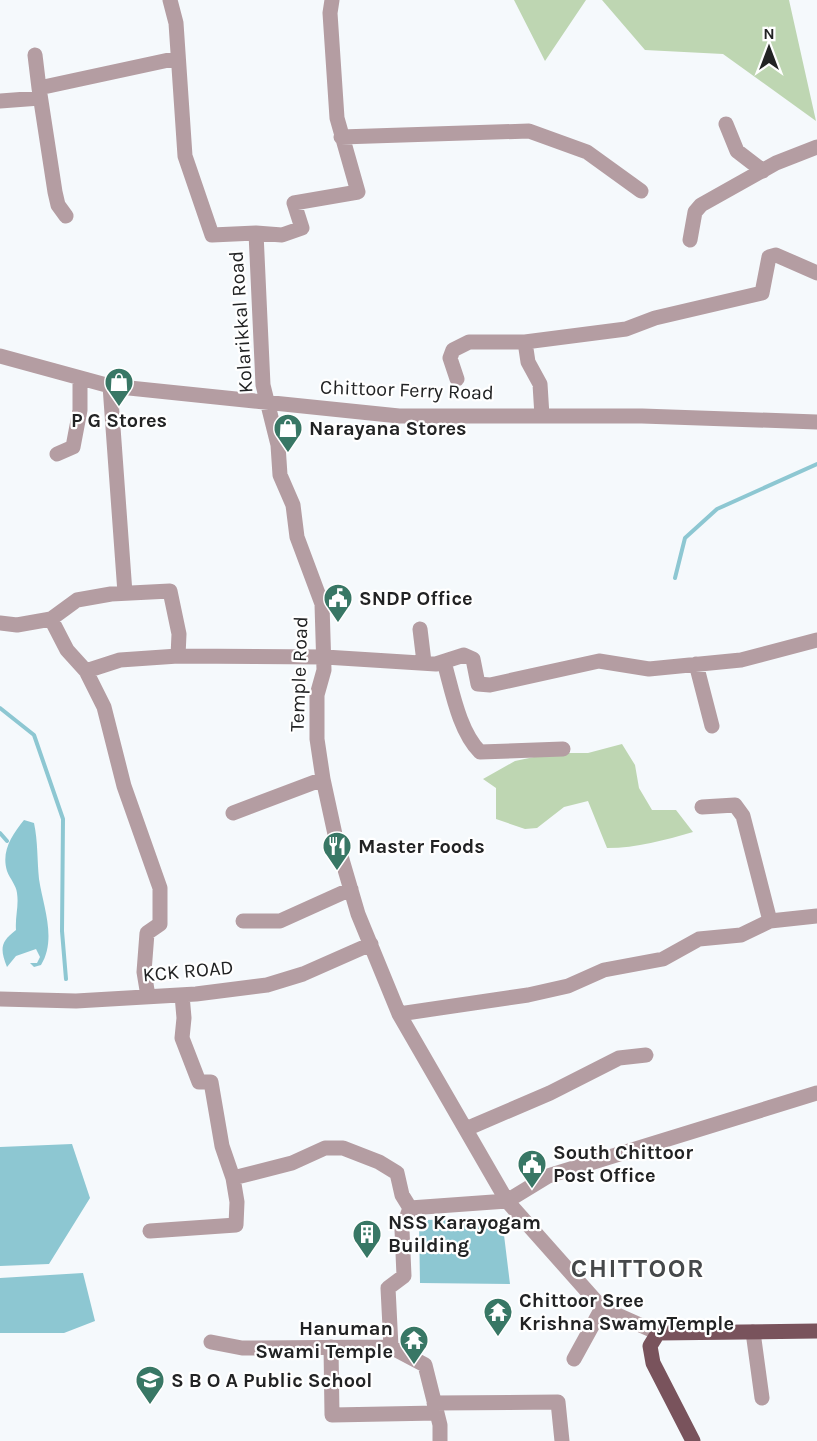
<svg xmlns="http://www.w3.org/2000/svg" width="817" height="1441" viewBox="0 0 817 1441" font-family="Karla,sans-serif">
	<rect width="100%" height="100%" fill="#f5f9fc"/>
	<!-- green -->
	<path fill="#bed6b2" d="M514 0H586L545 61Z
		M602 0H789L816 121 723 54 645 50Z
		M622 744 635 765 639 788 652 810H676L693 832C665 840 637 848 607 848L588 801 564 807 537 828 525 829 496 819V788L483 779 515 761 553 753H588Z"/>
	<!-- water -->
	<path fill="#8dc7d2" d="M24 820 34 823C38 842 37 860 39 879 43 906 57 939 41 965L34 967 30 963H37L40 957 36 949 16 956 7 967C0 949 0 942 16 930 15 917 19 906 17 893 16 885 10 879 7 871 1 851 12 835 24 820Z
		M72 1144 90 1198 49 1264 0 1266V1147Z
		M494 1219 504 1235 510 1284 420 1283 419 1220Z
		M83 1273 95 1321 64 1333H0V1278Z"/>
	<g fill="none" stroke-linecap="round" stroke-linejoin="round">
		<!-- stream -->
		<path stroke="#8dc7d2" stroke-width="4" d="M675 578 685 538 717 509 817 464
			M0 708 34 735 63 819 62 931 66 979
			M0 833 7 841"/>
		<!-- minor -->
		<path stroke="#b49da2" stroke-width="15" d="M170 0 176 23 185 156 212 235 256 233 263 385 278 445 280 475 293 505 297 537 322 604 324 670 317 695V739L323 779 336 839 358 914 399 1014
			M35 55 39 88
			M0 101 40 98
			M726 124 737 151 763 171
			M341 137 529 131 587 152 641 191
			M66 216 58 205 55 192 39 88 178 58
			M256 233 282 235 302 228 294 203 358 192 337 118 330 13 332 0
			M690 240 695 212 701 205 776 163 817 147
			M525 342 528 362 540 384 542 416
			M0 356 110 386 399 416H642L817 422
			M457 379 450 358 453 350 469 342H525L626 329 655 318 762 293 769 257 776 255 817 273
			M110 386 125 593
			M57 454 73 447 80 410V378
			M51 619 77 600 111 594 170 591 179 634 178 656 120 660 86 671
			M0 623 17 625 51 619 67 650 86 671 104 707 124 786 160 888V924L147 933 144 972 148 996
			M420 629 424 662
			M178 656 325 657 436 664 464 655 473 659 478 684 490 685 599 661 649 669 741 660 817 640
			M444 662C452 690 459 731 480 752L563 749
			M696 664 712 726
			M702 807 735 805 743 816 770 921
			M233 813 323 779
			M243 921H280L351 889
			M0 999 76 1001 196 994 267 985 303 974 371 944
			M466 1129 550 1093 619 1058 646 1055
			M233 1178 292 1163 325 1148H343L379 1162 397 1173 402 1195 410 1208
			M150 1231 236 1225 237 1202 233 1178 222 1146 211 1082H199L182 1038 184 1018 182 995
			M753 1332 762 1398
			M658 1333 602 1308 507 1201 399 1014 528 995 568 986 604 970 663 959 699 939 741 935 770 921 817 916
			M211 1342 242 1348 391 1347 388 1288 404 1276 402 1230 410 1208 507 1201 548 1176 817 1093
			M331 1347 332 1415 437 1413
			M391 1347 425 1365 440 1425V1441
			M574 1359 602 1308
			M434 1403 558 1402 562 1441"/>
		<!-- major -->
		<path stroke="#79535c" stroke-width="15" d="M693 1441 653 1363 650 1346 658 1333 817 1331"/>
	</g>
	<!-- icons -->
	<defs>
		<g id="shop-pin" transform="scale(1.5)"><path d="M0 17L-7.5 6A9.5 9.5 0 1 1 7.5 6Z" fill="#387765" stroke="#fff"/><path d="M-5-2.5h2.3a2.7 3.5 0 0 1 5.4 0H5L5.5 6h-11ZM-1.5-2.5h3a1.5 2.3 0 0 0-3 0Z" fill="#fff"/></g>
		<g id="civic-pin" transform="scale(1.5)"><path d="M0 17L-7.5 6A9.5 9.5 0 1 1 7.5 6Z" fill="#387765" stroke="#fff"/><path d="M-.6-6.5H3V-4.5H.6V-3L4-1V1h2V6H-6V1h2V-1L-.6-3ZM-1.2 2.5V6h2.4V2.5Z" fill="#fff"/></g>
		<g id="restaurant-pin" transform="scale(1.5)"><path d="M0 17L-7.5 6A9.5 9.5 0 1 1 7.5 6Z" fill="#387765" stroke="#fff"/><path d="M-5-6h1v4h1v-4h1v4h1v-4h1v5L-1.5 .5V6h-2V.5L-5-1ZM5-6V6H3V1.5H1.5Q1.5-4 5-6Z" fill="#fff"/></g>
		<g id="building-pin" transform="scale(1.5)"><path d="M0 17L-7.5 6A9.5 9.5 0 1 1 7.5 6Z" fill="#387765" stroke="#fff"/><path d="M-4-6H4V6H1V3H-1V6H-4ZM-2.5-4.3h1.7v1.8h-1.7ZM.8-4.3h1.7v1.8H.8ZM-2.5-1h1.7V.8h-1.7ZM.8-1h1.7V.8H.8Z" fill="#fff"/></g>
		<g id="temple-pin" transform="scale(1.5)"><path d="M0 17L-7.5 6A9.5 9.5 0 1 1 7.5 6Z" fill="#387765" stroke="#fff"/><path d="M0-6L5-2H3V0L6.5 2.5H4V6H1.5V3h-3V6H-4V2.5H-6.5L-3 0V-2H-5Z" fill="#fff"/></g>
		<g id="school-pin" transform="scale(1.5)"><path d="M0 17L-7.5 6A9.5 9.5 0 1 1 7.5 6Z" fill="#387765" stroke="#fff"/><path d="M0-5L7-2L0 1L-7-2ZM-4 1L0 2.5L4 1V4Q0 6-4 4Z" fill="#fff"/></g>
	</defs>
	<g fill-rule="evenodd">
		<use href="#shop-pin" x="119" y="382"/>
		<use href="#shop-pin" x="288" y="428"/>
		<use href="#civic-pin" x="338" y="598"/>
		<use href="#restaurant-pin" x="337" y="846"/>
		<use href="#civic-pin" x="532" y="1164"/>
		<use href="#building-pin" x="367" y="1234"/>
		<use href="#temple-pin" x="498" y="1312"/>
		<use href="#temple-pin" x="414" y="1340"/>
		<use href="#school-pin" x="150" y="1380"/>
	</g>
	<g text-anchor="middle" dominant-baseline="central" stroke-width="4.5" stroke-linejoin="round" paint-order="stroke">
		<!-- street labels -->
		<g font-size="20" fill="#222324" stroke="#fff">
			<text transform="translate(241 322) rotate(-94)">Kolarikkal Road</text>
			<text transform="translate(407 390) rotate(2)">Chittoor Ferry Road</text>
			<text transform="translate(299 674) rotate(-88)">Temple Road</text>
			<text transform="translate(188 971) rotate(-5)">KCK ROAD</text>
		</g>
		<!-- poi labels -->
		<g font-size="20" font-weight="bold" fill="#222324" stroke="#fff" text-anchor="start">
			<text x="119" y="420" text-anchor="middle">P G Stores</text>
			<text x="309" y="428">Narayana Stores</text>
			<text x="359" y="598">SNDP Office</text>
			<text x="358" y="846">Master Foods</text>
			<text x="553" y="1152">South Chittoor<tspan x="553" dy="23">Post Office</tspan></text>
			<text x="388" y="1222">NSS Karayogam<tspan x="388" dy="23">Building</tspan></text>
			<text x="519" y="1300">Chittoor Sree<tspan x="519" dy="23">Krishna SwamyTemple</tspan></text>
			<text x="393" y="1328" text-anchor="end">Hanuman<tspan x="393" dy="23">Swami Temple</tspan></text>
			<text x="171" y="1380">S B O A Public School</text>
		</g>
		<!-- district labels -->
		<g font-size="26" font-weight="bold" letter-spacing="1.5" fill="#45484a" stroke="#fff">
			<text x="638" y="1268">CHITTOOR</text>
		</g>
	</g>
	<!-- north arrow -->
	<g transform="translate(769 48)" stroke="#ffffff" stroke-width="4.5" paint-order="stroke">
	<path d="M0-4.5L10 22L0 15L-10 22Z" fill="#222324"/>
	<text y="-9" font-size="16" font-weight="bold" text-anchor="middle" fill="#222324">N</text>
	</g>
</svg>
